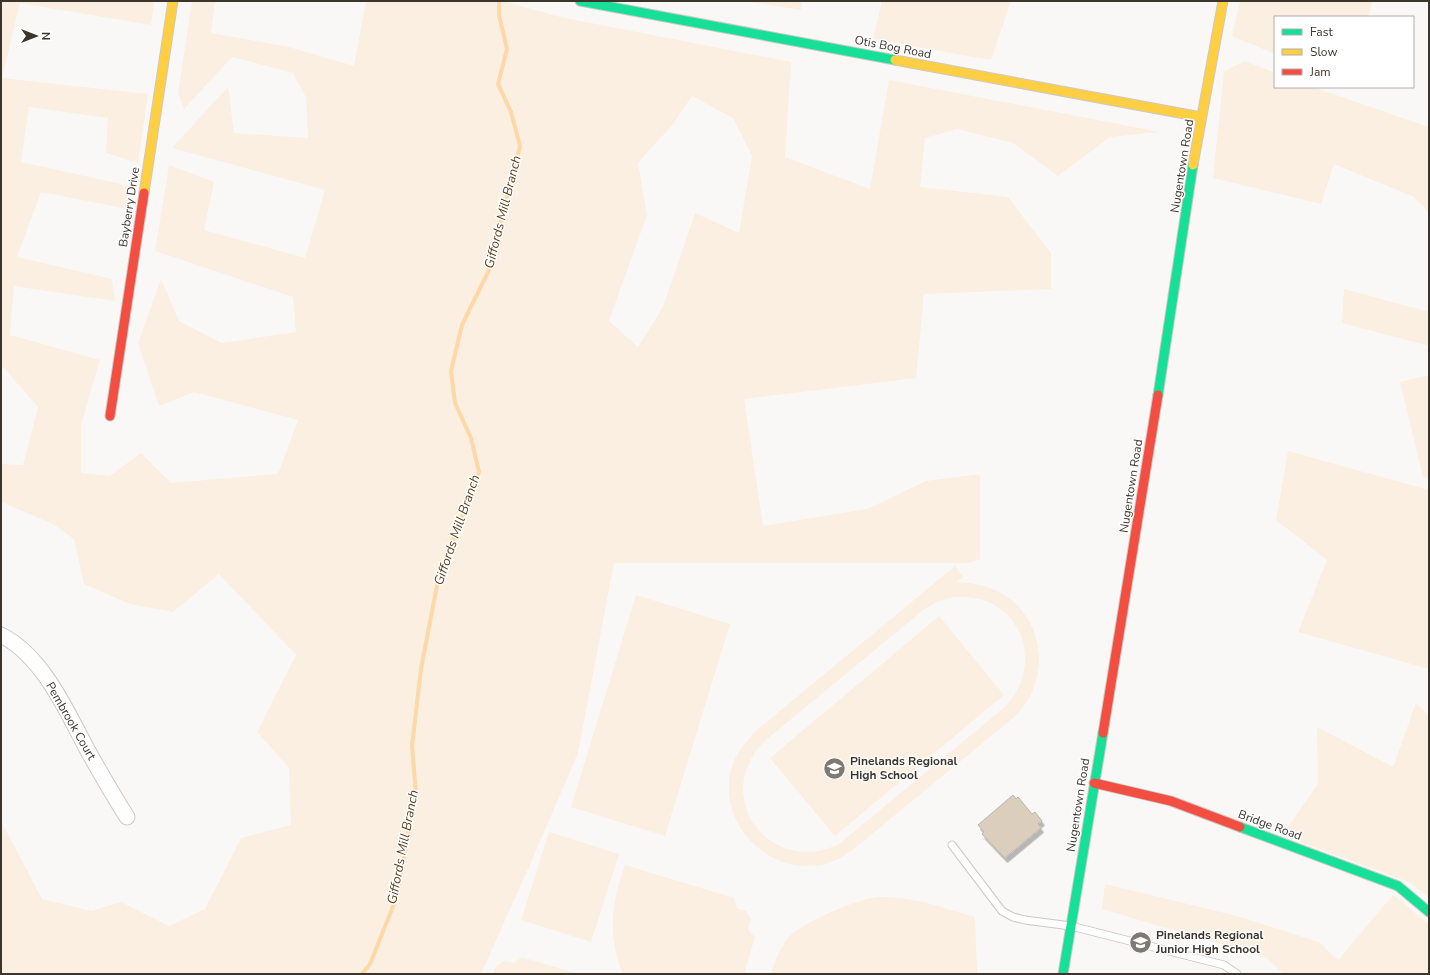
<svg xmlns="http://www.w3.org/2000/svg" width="1430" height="975" viewBox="0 0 1430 975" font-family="'Nunito Sans',sans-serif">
<defs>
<filter id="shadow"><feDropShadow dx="2.5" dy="4.5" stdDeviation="0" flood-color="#0004"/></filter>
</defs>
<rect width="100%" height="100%" fill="#faf8f6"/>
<path fill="#fbefe1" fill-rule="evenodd" d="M1 1H154L151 25 20 3 2 78 148 94 138 163 106 153 108 118 29 107 21 162 130 186 128 209 41 192 17 257 112 279 115 301 14 286 10 335 100 360 81 425V473L110 476 141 453 171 483 278 474 298 420 194 392 159 406 138 343 161 279 179 321 222 343 296 332 293 297 155 251 169 165 214 182 204 230 305 258 325 190 172 148 228 87 234 133 308 138 306 97 293 73 232 57 184 109 178 93 192 1H215L211 33 289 47 354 66 366 1H504L560 17 791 62 785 157 870 189 889 80 1160 132 1110 137 1058 176 1013 143 957 129 925 138 920 187 1008 197 1051 253V289L924 294 916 378 744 399 763 526 867 509 926 481 980 474V559L968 563H614L578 753 529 867 481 974H1V821L42 899 91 911 121 902 169 926 205 909 241 838 291 825 289 768 257 732 296 655 219 574 173 612 130 604 84 584 74 539 53 524 1 502V464L23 465 38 407 1 365ZM692 96 733 118 752 156 739 233 695 213 663 307 638 347 609 321 647 215 638 163 673 124Z
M742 1H802L801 10Z
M882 1H1011L991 60 873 39Z
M1240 1H1373L1368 17H1275V54L1232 36Z
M1245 61 1275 73V87H1313L1429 127V213L1414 197 1334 164 1321 204 1213 178 1224 71Z
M1344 289 1429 312V346L1342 323Z
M1429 375V479L1423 477 1400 382Z
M1288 451 1429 490V669L1298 632 1327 560 1276 520Z
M955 566 963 577 957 582C969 583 980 584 990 588 1045 608 1055 680 1013 718L860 844C850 852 839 860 826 864 768 878 713 821 733 763 738 750 748 740 758 729ZM954 597C1018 591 1047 661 1006 706L839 844C768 878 709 794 766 740L922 611 938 601Z
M636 595 730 624 665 836 571 807Z
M939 616 1004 695 835 836 770 758Z
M1416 703 1429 716V898L1411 883 1282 835 1318 784 1317 727 1393 767Z
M549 832 619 854 591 942 521 920Z
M625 865 734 898 737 908 746 911 751 920 748 929 755 937 744 974H623C607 934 611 905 625 865Z
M1105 884 1237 916 1319 942 1338 960 1393 895 1429 924V974H1283L1267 958 1102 909Z
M877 897C911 896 942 907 975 917L977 974H771C775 961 780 948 788 938 802 922 856 900 877 897Z
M522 957 578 974H493L496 966 504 961 514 963Z"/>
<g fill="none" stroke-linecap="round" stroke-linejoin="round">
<path stroke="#fdd8a8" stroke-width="4" d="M362 974 370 964 396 899 416 794 412 746 421 669 438 580 479 472 471 438 455 403 451 371 462 325 488 272 520 146 511 112 498 84 507 49 499 15V1"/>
</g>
<path fill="#dccebc" stroke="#b9b5b0" filter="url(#shadow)" d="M1013 795 1016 799 1018 797 1032 814 1035 812 1042 821 1038 824 1041 828 1005 858 982 834 984 832 978 825Z"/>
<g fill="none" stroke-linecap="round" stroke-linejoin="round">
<defs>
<path id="lane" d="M952 845 1002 911 1013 917 1025 920 1071 926 1224 965 1237 974"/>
<path id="street" d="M1 635C43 656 67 712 88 751 101 774 113 795 127 817"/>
<path id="fast" d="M580 1 895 60
M1158 395 1193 165
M1240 827 1398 886 1429 912
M1063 974 1103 733"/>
<path id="slow" d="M895 60 1201 117
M1193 165 1223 1
M144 193 173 1"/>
<path id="jam" d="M110 416 144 193
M1103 733 1158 395
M1094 783 1171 801 1240 827"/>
</defs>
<use href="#lane" stroke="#ccc8c3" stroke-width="9"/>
<use href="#street" stroke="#ccc8c3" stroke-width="17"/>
<use href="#fast" stroke="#ccc8c3" stroke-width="11"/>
<use href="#slow" stroke="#ccc8c3" stroke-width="11"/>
<use href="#jam" stroke="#ccc8c3" stroke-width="11"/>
<use href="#lane" stroke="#fefefe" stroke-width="7"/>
<use href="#street" stroke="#fefefe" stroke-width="15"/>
<use href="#fast" stroke="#16e098" stroke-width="9"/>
<use href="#slow" stroke="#ffcf43" stroke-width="9"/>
<use href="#jam" stroke="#f24e42" stroke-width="9"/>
</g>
<defs>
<symbol id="school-disc" viewBox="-11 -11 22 22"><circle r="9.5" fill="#7e7973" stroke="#fff"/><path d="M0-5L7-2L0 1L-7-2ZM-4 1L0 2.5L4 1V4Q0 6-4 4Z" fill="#fff"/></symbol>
</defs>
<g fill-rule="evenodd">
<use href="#school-disc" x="822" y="756" width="25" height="25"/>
<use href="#school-disc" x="1128" y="930" width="25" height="25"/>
</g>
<g text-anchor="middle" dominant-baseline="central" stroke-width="3" stroke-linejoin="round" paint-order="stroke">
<g font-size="12" fill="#3c352c" stroke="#fff">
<text transform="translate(893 47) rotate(11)">Otis Bog Road</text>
<text transform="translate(1182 166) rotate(-81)">Nugentown Road</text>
<text transform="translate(129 207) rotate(-81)">Bayberry Drive</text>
<text transform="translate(1131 486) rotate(-81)">Nugentown Road</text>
<text transform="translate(71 721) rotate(60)">Pembrook Court</text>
<text transform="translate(1078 805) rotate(-81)">Nugentown Road</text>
<text transform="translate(1270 825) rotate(20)">Bridge Road</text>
</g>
<g font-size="12" font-weight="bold" fill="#3c352c" stroke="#fff" text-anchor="start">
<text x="850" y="761">Pinelands Regional<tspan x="850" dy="14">High School</tspan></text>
<text x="1156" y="935">Pinelands Regional<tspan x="1156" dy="14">Junior High School</tspan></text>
</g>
<g font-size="13" font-style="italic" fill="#593f1a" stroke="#fff">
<text transform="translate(503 212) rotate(-76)">Giffords Mill Branch</text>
<text transform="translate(457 530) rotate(-71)">Giffords Mill Branch</text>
<text transform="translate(403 847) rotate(-79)">Giffords Mill Branch</text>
</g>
</g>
<rect width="1430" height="975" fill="none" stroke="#3c352c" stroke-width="4"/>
<rect x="1274" y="16" width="140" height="72" fill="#ffffff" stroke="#b1aeab"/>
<rect x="1282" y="29" width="20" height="6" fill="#16e098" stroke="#b1aeab"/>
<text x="1310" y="36" font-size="12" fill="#3c352c">Fast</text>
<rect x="1282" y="49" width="20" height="6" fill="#ffcf43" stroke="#b1aeab"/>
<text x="1310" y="56" font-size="12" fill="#3c352c">Slow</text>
<rect x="1282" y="69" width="20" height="6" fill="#f24e42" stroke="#b1aeab"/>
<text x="1310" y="76" font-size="12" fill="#3c352c">Jam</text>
<g transform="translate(36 36) rotate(90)" stroke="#ffffff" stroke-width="3" paint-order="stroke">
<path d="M0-3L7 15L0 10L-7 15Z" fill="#3c352c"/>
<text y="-6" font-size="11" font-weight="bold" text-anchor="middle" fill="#3c352c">N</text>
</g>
</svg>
